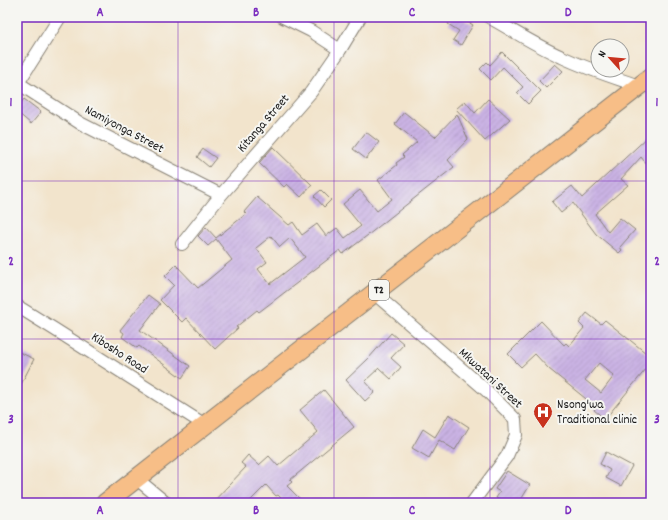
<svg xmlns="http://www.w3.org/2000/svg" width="668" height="520" viewBox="0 0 668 520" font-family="Dekko,sans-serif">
<defs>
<pattern id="building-hatch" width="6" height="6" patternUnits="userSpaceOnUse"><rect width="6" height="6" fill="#cab3e4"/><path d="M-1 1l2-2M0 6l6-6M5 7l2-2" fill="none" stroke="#ad99c3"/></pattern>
</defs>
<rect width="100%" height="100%" fill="#f6f6f2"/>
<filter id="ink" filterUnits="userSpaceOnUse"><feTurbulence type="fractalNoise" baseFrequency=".025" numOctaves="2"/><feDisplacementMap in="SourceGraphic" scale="8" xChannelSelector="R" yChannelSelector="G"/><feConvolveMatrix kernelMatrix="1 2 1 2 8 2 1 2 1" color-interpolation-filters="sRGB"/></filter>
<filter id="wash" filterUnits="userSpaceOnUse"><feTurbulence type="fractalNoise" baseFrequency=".012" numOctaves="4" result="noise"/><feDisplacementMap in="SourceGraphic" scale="16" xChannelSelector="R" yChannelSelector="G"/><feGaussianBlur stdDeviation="0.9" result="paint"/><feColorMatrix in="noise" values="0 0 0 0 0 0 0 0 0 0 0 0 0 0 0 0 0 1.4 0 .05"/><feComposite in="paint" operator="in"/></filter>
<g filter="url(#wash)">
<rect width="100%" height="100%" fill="#f2e4cc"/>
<g id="blocks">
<path fill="url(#building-hatch)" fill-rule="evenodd" d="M452 17H459L473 25 461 45 453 40 459 31 448 24Z
M502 52 541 91 528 104 517 93 523 87 503 67 491 80 480 69 487 62 490 65Z
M555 64 563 71 546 88 539 81Z
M24 99 41 112 31 124 17 112V108Z
M488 99 510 119 485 141 456 109 465 101 475 113Z
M404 112 435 137 457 114 468 139 448 160 454 167 368 235 343 254 340 250 259 312 257 310 236 327 238 328 215 349 186 318 182 322 160 300 174 285 165 276 176 265 198 288 232 260 216 239 208 246 198 236 206 227 216 238 246 214 244 212 257 197 289 225 293 222 302 235 317 224 326 236 337 228 345 238 361 226 343 204 360 190 377 211 392 199 378 180 397 165 396 163 404 157 402 155 417 142 395 124ZM271 236 280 247 290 238 305 257 270 284 258 269 267 262 256 248Z
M366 132 379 142 366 159 353 149Z
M651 134V170L641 157 621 179 628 185 595 214 608 232 620 218 635 230 620 247 622 250 619 253 596 234 573 203 561 213 552 202 572 186 582 198Z
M273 147 312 185 301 197 287 184 284 187 259 163Z
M203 149 216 158 209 167 197 157Z
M321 190 331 200 324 207 314 196Z
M148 295 160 304 140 330 190 366 182 378 139 346 137 348 122 337 124 333 120 330Z
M587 313 601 324 605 320 651 357V363L605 419 594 410 596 407 549 369 535 354 521 367 508 354 541 321 564 345 566 343 569 346 584 328 579 323ZM599 363 614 376 601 393 585 380Z
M391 333 404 344 391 358 401 367 391 379 379 368 365 381 375 392 365 401 346 380 368 359Z
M17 351 34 359 17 392Z
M324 390 354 427 290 480 292 482 287 486 304 503H286L278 495 276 496 266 485 248 503H212L246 467 241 463 248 455 259 465 269 456 278 466 318 432 300 410Z
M449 414 469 427 455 450 439 440 429 458 412 448 423 429 435 437Z
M606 452 632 466 621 486 606 478 610 470 600 464Z
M507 471 530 485 519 503H504L496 498 500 492 495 489Z"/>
</g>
</g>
<g filter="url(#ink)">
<use href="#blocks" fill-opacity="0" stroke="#878074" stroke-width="1"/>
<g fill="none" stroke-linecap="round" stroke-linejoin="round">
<defs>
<path id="minor" d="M283 17 311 31 340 50
M489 17C513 31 537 46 562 57 587 69 613 77 639 86
M17 83H18L60 17
M17 84 18 83 80 123 221 195
M182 244 221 195 311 92 340 50 360 17
M375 294 487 391 515 419 516 435 507 456 472 503
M17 306 54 329 205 425
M137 479 166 503"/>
<path id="highway" d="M105 503 651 77"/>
</defs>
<use href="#minor" stroke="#878074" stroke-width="14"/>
<use href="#highway" stroke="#878074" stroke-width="20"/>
<use href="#minor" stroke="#fff" stroke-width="12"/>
<use href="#highway" stroke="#f7be87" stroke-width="18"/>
</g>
</g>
<path fill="none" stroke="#7b2cbf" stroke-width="1" stroke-opacity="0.55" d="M178 17V503M334 17V503M490 17V503M17 181H651M17 339H651"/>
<defs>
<symbol id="hospital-pin" viewBox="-11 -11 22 30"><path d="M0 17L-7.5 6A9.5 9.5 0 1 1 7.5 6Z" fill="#c8321e" stroke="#f6f6f2"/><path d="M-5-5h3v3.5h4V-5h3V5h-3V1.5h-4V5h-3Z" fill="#fff"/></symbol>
</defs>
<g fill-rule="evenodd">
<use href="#hospital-pin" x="532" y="401" width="22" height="30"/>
</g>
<g text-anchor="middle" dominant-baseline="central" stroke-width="4" stroke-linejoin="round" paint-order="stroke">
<rect fill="#f6f6f2" stroke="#5d5d5c" stroke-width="1" x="369" y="280" width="20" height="20" rx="3"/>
<g font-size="12" font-weight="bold" fill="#1c1c1c">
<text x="379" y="290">T2</text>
</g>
<g font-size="13" fill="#1c1c1c" stroke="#f6f6f2">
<text transform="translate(264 124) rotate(-49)">Kitanga Street</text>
<text transform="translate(124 130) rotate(28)">Namiyonga Street</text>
<text transform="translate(119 354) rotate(33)">Kibosho Road</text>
<text transform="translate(490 379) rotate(43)">Mkwatani Street</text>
</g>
<g font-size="13" fill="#1c1c1c" stroke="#f6f6f2" text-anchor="start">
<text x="557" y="405">Nsong'wa<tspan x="557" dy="15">Traditional clinic</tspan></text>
</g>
</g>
<rect width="668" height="520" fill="none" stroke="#f6f6f2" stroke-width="44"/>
<g transform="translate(610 58) rotate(297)"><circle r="19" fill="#f6f6f2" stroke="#9f9f9c"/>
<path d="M0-3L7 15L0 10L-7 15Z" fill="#c8321e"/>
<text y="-6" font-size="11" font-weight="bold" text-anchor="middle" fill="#1c1c1c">N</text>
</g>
<rect x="22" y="22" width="624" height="476" fill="none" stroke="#7b2cbf" stroke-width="1.5"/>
<g font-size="13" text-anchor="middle" font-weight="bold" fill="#7b2cbf">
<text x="100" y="16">A</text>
<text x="256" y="16">B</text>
<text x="412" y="16">C</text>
<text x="568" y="16">D</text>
<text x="11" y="106">1</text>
<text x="657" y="106">1</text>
<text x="11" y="265">2</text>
<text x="657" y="265">2</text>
<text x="11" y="423">3</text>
<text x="657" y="423">3</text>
<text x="100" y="514">A</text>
<text x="256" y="514">B</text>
<text x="412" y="514">C</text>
<text x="568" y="514">D</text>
</g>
</svg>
